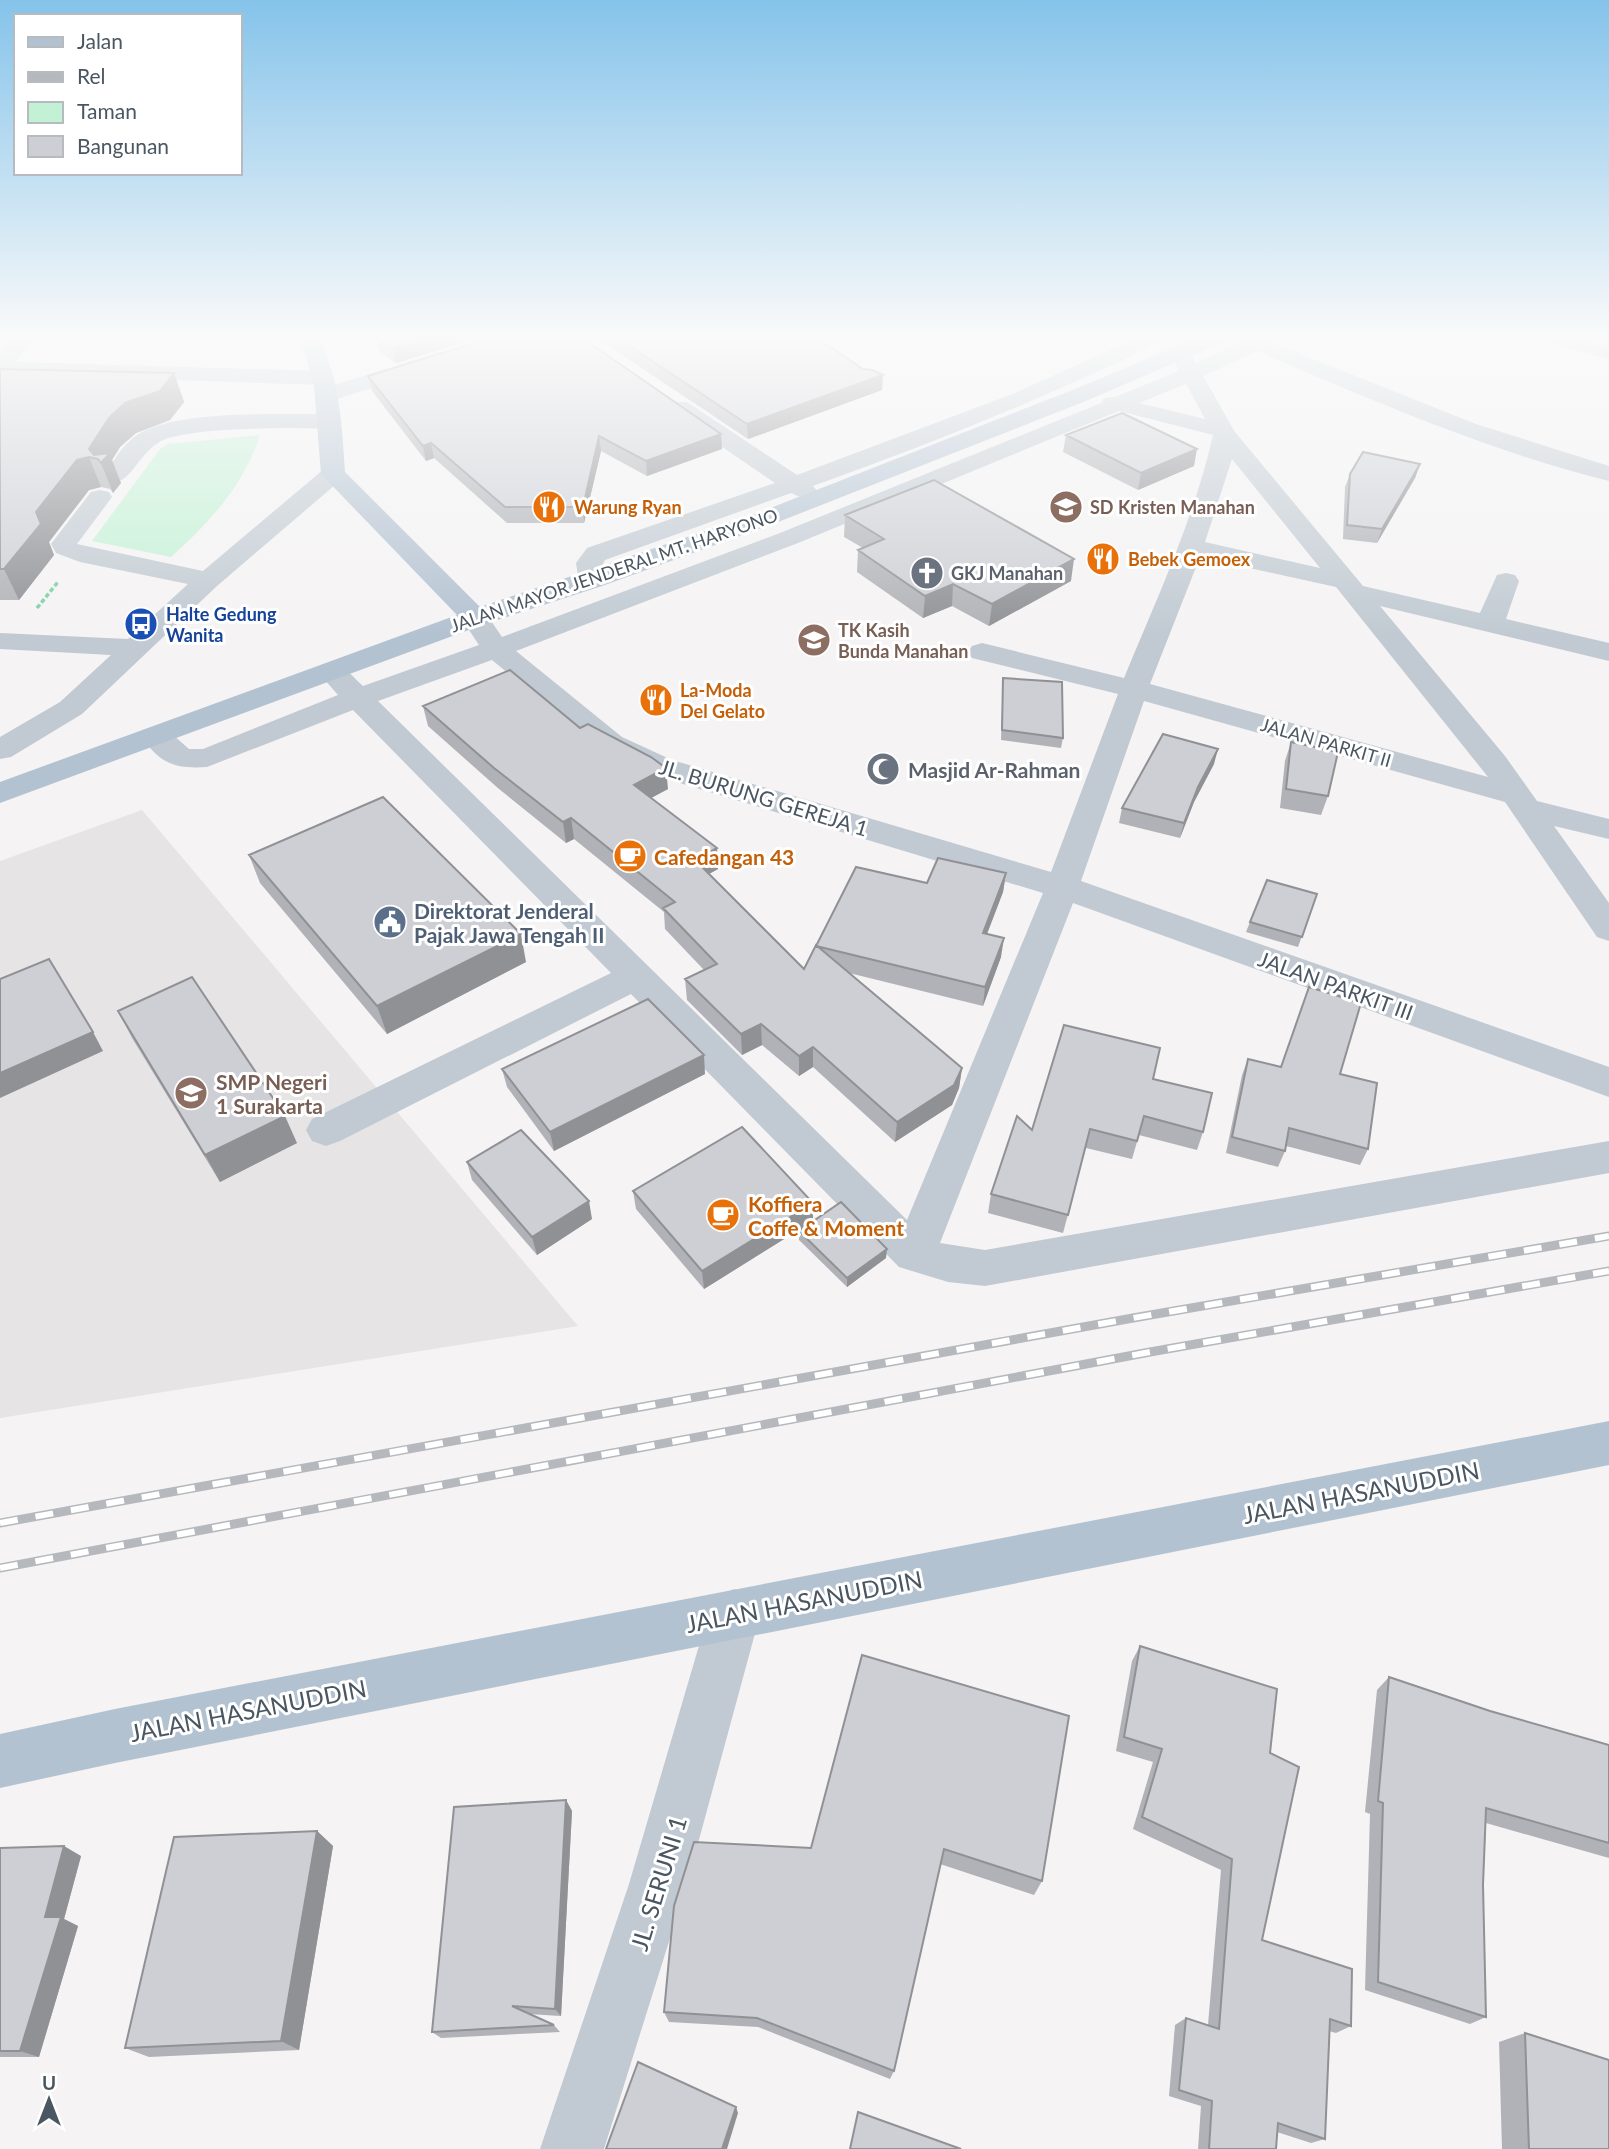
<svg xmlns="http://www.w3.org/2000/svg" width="1609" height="2149" viewBox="0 0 1609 2149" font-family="Lato,sans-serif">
<rect width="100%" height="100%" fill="#f5f3f3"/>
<path fill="#e6e4e5" d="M142 810 578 1326 0 1418V861Z"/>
<path fill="#c3f1d5" d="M260 435C244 485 210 522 171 557L92 541 160 449 168 444Z"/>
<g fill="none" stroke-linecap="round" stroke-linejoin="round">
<path stroke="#7ad0a6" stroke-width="3.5" stroke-dasharray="4.5 2.5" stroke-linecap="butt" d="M37 608 58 582"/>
<path fill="#c1cad2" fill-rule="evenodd" d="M17 335H39L15 362 323 371 331 373 334 378 331 383 323 385 0 374V353Z
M497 335H530L527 339 337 399H321L318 394 321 389Z
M1143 335H1170L1167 339C1052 395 934 443 813 486L819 493 816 498 807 500 791 493 605 560 602 566 606 580 602 586 593 588 584 586 578 576 576 563 587 548 775 483 671 412 668 407 671 402H687L797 475 1015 393Z
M1230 335H1283L1273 343 1476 424 1609 466V481C1488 451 1371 400 1257 351L1203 376 1235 432 1363 586 1480 613 1497 575 1506 573 1515 575 1519 581 1506 619 1609 643V661L1380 606 1505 756 1537 801 1609 819V839L1554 826 1609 903V941L1597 937 1505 802 1144 701 1081 881 1609 1067V1097L1073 903 940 1243 985 1250 1609 1141V1173L985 1286 948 1282 899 1267 631 994 340 1141 326 1146 312 1141 306 1130 312 1119 611 973 353 710 207 767C175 769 160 764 141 736L145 730C165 725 174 736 189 749H203L338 695 317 671 321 665C341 660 349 673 363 686L479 645 461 618 465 612 475 610 485 612 502 637 780 533 1101 403 1104 398 1115 397 1179 371 1169 354 1172 349H1188L1196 363 1239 343 1233 340ZM1186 384 1205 419 1139 403ZM1119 411 1213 435C1194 519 1157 598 1124 678L982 643 972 646 968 652 972 658 1118 694 1051 872 672 760 622 737 516 651 798 543ZM1232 459 1320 568 1205 542ZM1200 557 1336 587 1488 777 1150 684ZM492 660 600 749 650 774 1043 893 907 1220 378 701Z
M330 414 338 416 341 421 338 426C323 430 306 428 290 428 251 429 210 428 172 437 137 445 134 489 106 482L103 477C112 463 123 444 137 435 177 409 281 415 330 414Z
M333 467 342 469 345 474 342 479 217 586 82 714 11 757 0 759V737L60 702 111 655 0 649V633L128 639 188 584 80 562 56 553 51 544 91 492 100 490 109 492 112 497 77 544 203 571 324 469Z
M734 1589 752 1597 760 1615 687 1884 604 2149H540L629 1884 708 1615 716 1597Z"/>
<path fill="#b3c2d1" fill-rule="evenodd" d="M296 335H317C340 379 342 424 345 472L480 607 755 514 1070 391 1204 335H1233L1230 339 1086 401 773 524 602 586 485 624 0 803V782L457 615 321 474 314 385 304 351Z
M1530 335H1565L1609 347V359L1533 339Z
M1609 1421V1465L115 1763 0 1788V1734L115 1709Z"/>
<defs>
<path id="rail" d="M0 1523 1133 1318 1609 1236
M0 1568 1150 1352 1609 1271"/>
</defs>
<use href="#rail" stroke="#b5b8bd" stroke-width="9"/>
<use href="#rail" stroke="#fff" stroke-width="6" stroke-dasharray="18" stroke-linecap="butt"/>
</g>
<path fill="#b0b2b7" d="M375 335H487L396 363 379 351 376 337 377 336Z
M592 335H808L863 369 883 375 882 390 748 439Z
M1066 335H1089L1079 341Z
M0 369 174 373 184 402 170 420 136 433 120 447 112 460 121 483 113 493 110 489 101 487 89 490 49 542 54 555 19 600H0Z
M368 376 721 434 722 449 647 476 601 451 584 523H507L434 458 426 461 372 391Z
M1066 435 1194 466 1138 490 1063 452Z
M1420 464 1415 478 1377 543 1343 539 1345 487 1350 474Z
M845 515 1071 581 989 626 952 606 923 618 857 572 858 550 863 548 844 537Z
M1003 678 1063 738 1061 748 1001 740Z
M423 706 580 728 668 789 651 798 717 848 718 869 709 874 804 969 816 945 927 883 1006 873 1003 892 987 934 1001 957 983 1006 849 973 962 1068 959 1088 952 1105 895 1142 813 1067 799 1076 762 1045 742 1055 687 1000 685 979 704 970 665 929 664 912 574 839 566 843 499 789 428 726Z
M1291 742 1328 796 1321 815 1280 808 1285 761Z
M1214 764 1194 802 1180 838 1119 823 1122 808Z
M249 855 526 962 387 1034 260 883Z
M1317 894 1298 947 1246 932 1250 922Z
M1309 987 1368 1149 1360 1165 1286 1146 1285 1151 1278 1167 1226 1153 1242 1075 1248 1059 1281 1067Z
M118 1011 297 1143 220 1182 132 1038Z
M502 1069 705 1074 554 1151 507 1087Z
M1153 1079 1203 1132 1197 1150 1139 1135 1132 1159 1086 1148 1063 1233 988 1213 991 1194 1032 1130Z
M467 1162 592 1219 537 1255 472 1180Z
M633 1191 813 1203V1221L704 1289 636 1209Z
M799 1231 886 1258 847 1287 799 1240Z
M1140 1646 1270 1753 1262 1940 1351 2026 1336 2033 1329 2031 1325 2139 1311 2143 1277 2132 1276 2149H1198L1201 2106 1169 2096 1175 2025 1186 2018 1208 2025 1221 1870 1133 1829 1153 1762 1116 1751 1132 1661Z
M862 1655 1042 1881 1034 1895 940 1864 894 2071 890 2079 758 2027 669 2022 664 2012 811 1848Z
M1389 1677 1490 1711 1609 1745V1858L1486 1823 1483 1885 1486 2017 1470 2024 1365 1990 1370 1814 1365 1812 1377 1690Z
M566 1800 572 1811 561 2016 528 2014 554 2025 560 2032 441 2038 432 2032Z
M317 1831 333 1846 299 2050 149 2057 125 2048Z
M0 1848 81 1856 64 1919 78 1926 39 2057H0Z
M1525 2033 1609 2149H1502L1499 2042Z"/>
<path fill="#909195" d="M437 335H487L396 363 393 348Z
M1080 335H1089L1079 341Z
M174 373 184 402 170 420 136 433 120 447 112 460 121 483 113 493 101 463 89 449 109 418 125 403Z
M883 375 882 390 748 439 747 424Z
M721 434 722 449 647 476 646 461Z
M599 436 601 451 584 523 583 507Z
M431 443 434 458 426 461 423 446Z
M1197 449 1194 466 1138 490 1141 473Z
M89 457 101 487 89 490 49 542 54 555 19 600 4 569 36 512 77 460Z
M1420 464 1415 478 1377 543 1382 529Z
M1074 559 1071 581 989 626 992 604Z
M953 584 952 606 923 618 925 596Z
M1218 749 1214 764 1194 802 1180 838 1184 823 1198 787Z
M666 768 668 789 636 806 634 785Z
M571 818 574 839 566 843 563 822Z
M717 848 718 869 696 881 695 860Z
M1006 873 1003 892 980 952 983 933Z
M521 934 526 962 387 1034 377 1006Z
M1004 938 1001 957 983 1006 985 987Z
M761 1024 762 1045 742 1055 741 1034Z
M93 1032 103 1051 0 1098V1073Z
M813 1047V1067L799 1076V1056Z
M704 1055 705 1074 554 1151 550 1132Z
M962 1068 959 1088 952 1105 895 1142 897 1122Z
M285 1116 297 1143 220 1182 205 1155Z
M589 1201 592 1219 537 1255 532 1237Z
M813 1203V1221L704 1289 702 1271Z
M887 1249 886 1258 847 1287V1278Z
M566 1800 572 1811 561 2016 555 2009Z
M317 1831 333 1846 299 2050 281 2041Z
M64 1846 81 1856 64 1919 78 1926 39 2057 20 2051 45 1917Z
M736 2107 738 2113 727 2149H722Z"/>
<path fill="#cdcfd5" stroke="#909195" stroke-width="2" d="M381 335H437L393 348 376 337Z
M499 335H578L721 434 646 461 599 436 583 507H505L431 443 423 446 368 376Z
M613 335H808L832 348 863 369 872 370 883 375 747 424Z
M0 369 174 373 160 391 125 403 109 418 89 449 94 455 110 453 101 463 98 459 89 457 77 460 36 512 41 524 4 569H0Z
M1122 413 1197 449 1141 473 1066 435Z
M1363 452 1420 464 1382 529 1347 525 1350 474Z
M934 480 1074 559 992 604 953 584 925 596 858 550 884 539 845 515Z
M510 670 580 728 588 724 651 757 666 768 634 785 717 848 695 860 804 969 816 945 962 1068 954 1085 897 1122 813 1047 799 1056 761 1024 741 1034 685 979 717 964 663 908 675 902 571 818 563 822 494 768 423 706Z
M1003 678 1062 682 1063 738 1002 730Z
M1163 734 1218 749 1198 787 1184 823 1122 808Z
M1291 742 1338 752 1328 796 1286 789Z
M383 797 521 934 377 1006 249 855Z
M938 858 1006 873 983 933 1004 938 985 987 816 946 856 867 927 883Z
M1267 880 1317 894 1302 937 1250 922Z
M49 959 93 1032 0 1073V979Z
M192 977 285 1116 205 1155 118 1011Z
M1309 987 1361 1003 1340 1074 1377 1083 1368 1149 1289 1128 1285 1151 1232 1137 1248 1059 1281 1067Z
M648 999 704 1055 550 1132 502 1069Z
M1064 1025 1160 1048 1153 1079 1212 1093 1203 1132 1144 1116 1137 1141 1090 1129 1068 1215 991 1194 1017 1116 1032 1130Z
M742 1127 813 1203 702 1271 633 1191Z
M521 1130 589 1201 532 1237 467 1162Z
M841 1202 887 1249 847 1278 799 1231Z
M1140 1646 1277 1689 1270 1753 1299 1767 1262 1940 1352 1969 1351 2026 1330 2019 1325 2139 1278 2123 1276 2149H1209L1212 2101 1179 2090 1186 2018 1219 2029 1232 1859 1142 1817 1162 1749 1124 1737Z
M862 1655 1069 1716 1042 1881 944 1849 894 2071 757 2018 664 2012 674 1906 694 1842 811 1848Z
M1389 1677 1490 1711 1609 1745V1843L1486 1808 1483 1885 1486 2017 1378 1982 1383 1803 1378 1801Z
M566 1800 555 2009 512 2006 554 2025 432 2032 454 1807Z
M317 1831 281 2041 125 2048 174 1837Z
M64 1846 45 1917H61L20 2051H0V1848Z
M1525 2033 1609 2060V2149H1529Z
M638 2062 736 2107 722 2149H606Z
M858 2112 961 2149H850Z"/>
<linearGradient id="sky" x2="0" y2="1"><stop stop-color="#85c3ea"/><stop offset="0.53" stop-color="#fafafa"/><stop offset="1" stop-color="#fafafa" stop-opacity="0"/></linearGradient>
<rect width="1609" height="636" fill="url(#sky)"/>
<defs>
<symbol id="restaurant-disc" viewBox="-11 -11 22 22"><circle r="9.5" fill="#e8710a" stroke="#fff"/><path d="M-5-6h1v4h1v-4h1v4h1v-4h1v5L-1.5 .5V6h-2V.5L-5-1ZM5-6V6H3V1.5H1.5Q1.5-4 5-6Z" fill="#fff"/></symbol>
<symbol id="school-disc" viewBox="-11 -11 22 22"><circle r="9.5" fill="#8d6e63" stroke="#fff"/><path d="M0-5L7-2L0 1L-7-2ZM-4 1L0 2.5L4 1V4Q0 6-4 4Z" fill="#fff"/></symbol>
<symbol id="church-disc" viewBox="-11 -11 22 22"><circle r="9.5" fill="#6b7280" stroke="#fff"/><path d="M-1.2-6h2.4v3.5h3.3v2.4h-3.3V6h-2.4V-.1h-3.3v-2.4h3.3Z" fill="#fff"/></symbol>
<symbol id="bus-disc" viewBox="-11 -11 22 22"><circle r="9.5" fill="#1a4fb4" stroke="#fff"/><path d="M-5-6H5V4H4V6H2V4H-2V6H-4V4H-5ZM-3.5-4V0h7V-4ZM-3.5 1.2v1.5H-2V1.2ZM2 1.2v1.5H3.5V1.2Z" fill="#fff"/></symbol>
<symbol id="mosque-disc" viewBox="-11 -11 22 22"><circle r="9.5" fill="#6b7280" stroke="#fff"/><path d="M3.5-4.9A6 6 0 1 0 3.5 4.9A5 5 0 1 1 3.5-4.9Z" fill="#fff"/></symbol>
<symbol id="cafe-disc" viewBox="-11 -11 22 22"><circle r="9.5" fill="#e8710a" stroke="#fff"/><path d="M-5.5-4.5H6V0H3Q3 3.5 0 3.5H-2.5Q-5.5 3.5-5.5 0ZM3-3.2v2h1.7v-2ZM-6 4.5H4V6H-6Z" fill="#fff"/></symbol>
<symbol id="civic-disc" viewBox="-11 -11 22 22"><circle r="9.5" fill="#5c6f8a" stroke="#fff"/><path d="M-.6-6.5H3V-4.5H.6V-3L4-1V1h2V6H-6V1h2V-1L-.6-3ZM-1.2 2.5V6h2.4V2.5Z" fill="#fff"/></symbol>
</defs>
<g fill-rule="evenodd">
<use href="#restaurant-disc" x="530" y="488" width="38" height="38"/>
<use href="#school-disc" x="1047" y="488" width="38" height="38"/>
<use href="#restaurant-disc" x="1084" y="540" width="38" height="38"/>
<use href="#church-disc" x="908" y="554" width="38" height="38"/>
<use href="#bus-disc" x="122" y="605" width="38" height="38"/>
<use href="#school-disc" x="795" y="621" width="38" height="38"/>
<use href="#restaurant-disc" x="637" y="681" width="38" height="38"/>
<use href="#mosque-disc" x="864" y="750" width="38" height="38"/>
<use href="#cafe-disc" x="611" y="837" width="38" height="38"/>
<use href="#civic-disc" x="371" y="903" width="38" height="38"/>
<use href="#school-disc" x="172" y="1074" width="38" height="38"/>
<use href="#cafe-disc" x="704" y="1196" width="38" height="38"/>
</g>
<g text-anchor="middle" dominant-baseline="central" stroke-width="6" stroke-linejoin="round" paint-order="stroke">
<g font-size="18" font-weight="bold" fill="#c56008" stroke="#fff" text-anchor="start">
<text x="574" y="507">Warung Ryan</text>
<text x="1128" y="559">Bebek Gemoex</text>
<text x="680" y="690">La-Moda<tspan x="680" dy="21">Del Gelato</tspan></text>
</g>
<g font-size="18" font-weight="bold" fill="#785e54" stroke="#fff" text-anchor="start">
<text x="1090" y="507">SD Kristen Manahan</text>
<text x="838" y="630">TK Kasih<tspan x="838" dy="21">Bunda Manahan</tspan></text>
</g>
<g font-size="18" fill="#4a5661" stroke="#fff">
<text transform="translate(614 570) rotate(-19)">JALAN MAYOR JENDERAL MT. HARYONO</text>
<text transform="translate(1326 742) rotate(16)">JALAN PARKIT II</text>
</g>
<g font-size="18" font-weight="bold" fill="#5b616d" stroke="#fff" text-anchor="start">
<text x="951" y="573">GKJ Manahan</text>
</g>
<g font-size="18" font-weight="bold" fill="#164399" stroke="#fff" text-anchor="start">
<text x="166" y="614">Halte Gedung<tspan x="166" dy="21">Wanita</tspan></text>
</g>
<g font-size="21" font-weight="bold" fill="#5b616d" stroke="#fff" text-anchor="start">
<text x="908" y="769">Masjid Ar-Rahman</text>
</g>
<g font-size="21" fill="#4a5661" stroke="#fff">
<text transform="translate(764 797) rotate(17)">JL. BURUNG GEREJA 1</text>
<text transform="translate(1336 985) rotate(20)">JALAN PARKIT III</text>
</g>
<g font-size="21" font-weight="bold" fill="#c56008" stroke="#fff" text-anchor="start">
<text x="654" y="856">Cafedangan 43</text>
<text x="748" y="1203">Koffiera<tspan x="748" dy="24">Coffe &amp; Moment</tspan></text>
</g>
<g font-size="21" font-weight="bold" fill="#4e5e75" stroke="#fff" text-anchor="start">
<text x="414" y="910">Direktorat Jenderal<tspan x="414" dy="24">Pajak Jawa Tengah II</tspan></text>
</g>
<g font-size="21" font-weight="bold" fill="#785e54" stroke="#fff" text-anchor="start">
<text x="216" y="1081">SMP Negeri<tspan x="216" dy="24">1 Surakarta</tspan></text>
</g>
<g font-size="24" fill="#4a5661" stroke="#fff">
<text transform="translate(1361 1492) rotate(-11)">JALAN HASANUDDIN</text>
<text transform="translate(804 1601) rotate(-11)">JALAN HASANUDDIN</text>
<text transform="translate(248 1710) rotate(-11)">JALAN HASANUDDIN</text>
<text transform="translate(658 1883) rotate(-73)">JL. SERUNI 1</text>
</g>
</g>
<rect x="14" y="14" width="228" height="161" fill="#ffffff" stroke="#b7bbc0" stroke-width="2"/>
<rect x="28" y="37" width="35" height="10" fill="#b3c2d1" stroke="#b7bbc0" stroke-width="2"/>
<text x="77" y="49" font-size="21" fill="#4a5661">Jalan</text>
<rect x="28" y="72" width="35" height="10" fill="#b5b8bd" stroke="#b7bbc0" stroke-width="2"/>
<text x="77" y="84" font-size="21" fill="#4a5661">Rel</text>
<rect x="28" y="102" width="35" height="21" fill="#c3f1d5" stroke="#b7bbc0" stroke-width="2"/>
<text x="77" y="119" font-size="21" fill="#4a5661">Taman</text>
<rect x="28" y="136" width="35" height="21" fill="#cdcfd5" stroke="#b7bbc0" stroke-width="2"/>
<text x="77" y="154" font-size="21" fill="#4a5661">Bangunan</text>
<g transform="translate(49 2100)" stroke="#ffffff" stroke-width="5" paint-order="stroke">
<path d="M0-5L12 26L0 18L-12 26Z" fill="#4a5661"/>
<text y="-10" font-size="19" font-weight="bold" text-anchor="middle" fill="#4a5661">U</text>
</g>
</svg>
